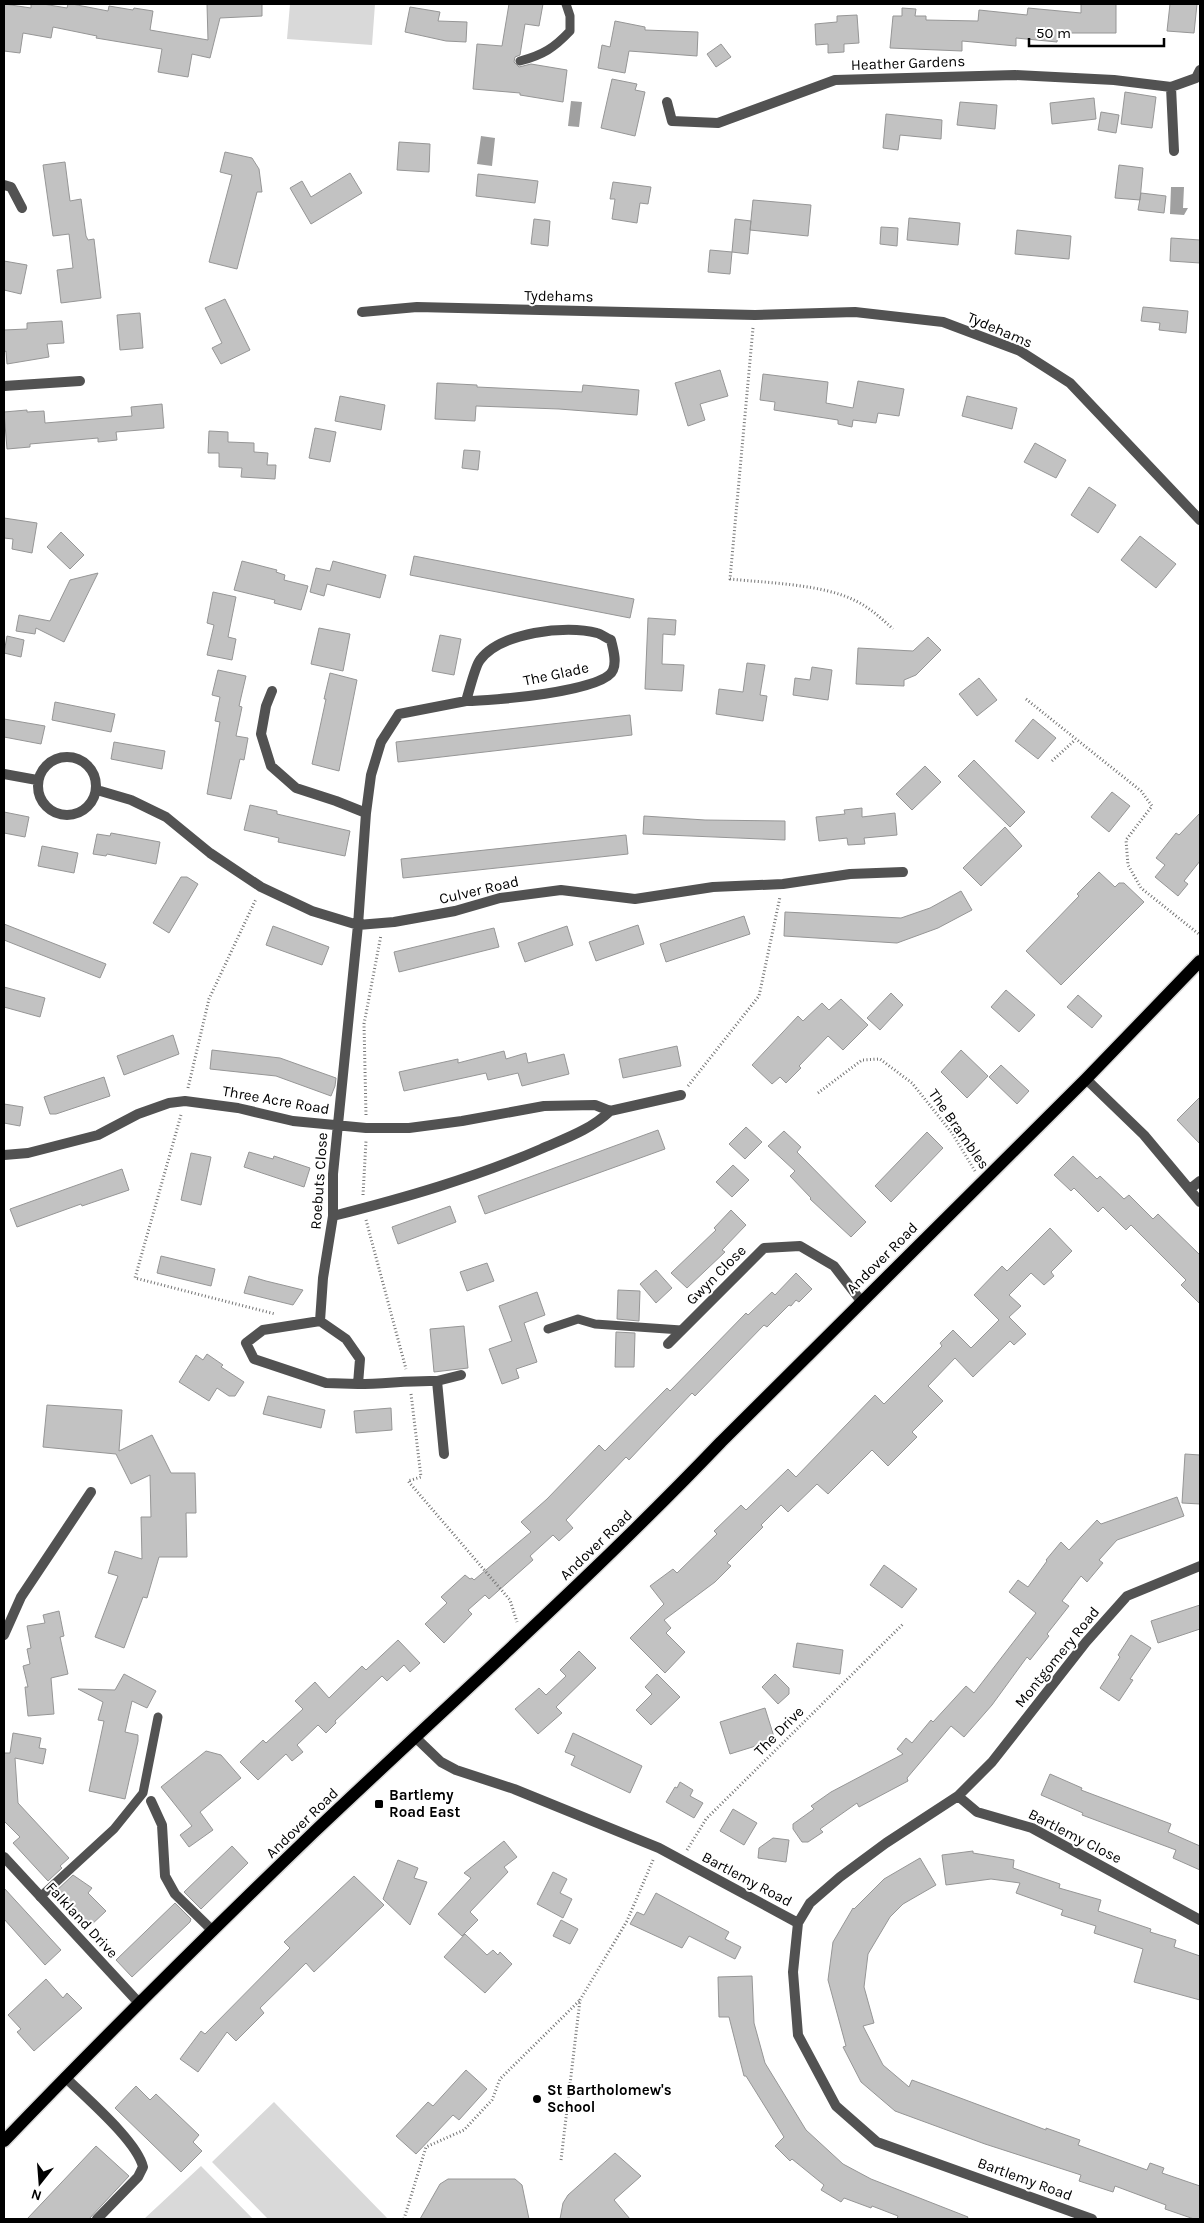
<svg xmlns="http://www.w3.org/2000/svg" width="1204" height="2223" viewBox="0 0 1204 2223" font-family="Karla,sans-serif">
<rect width="100%" height="100%" fill="#fff"/>
<path fill="#d9d9d9" d="M290 4H375L372 45 287 39Z
M274 2102 388 2219H268L212 2162Z
M201 2166 253 2219H144Z"/>
<path fill="#a0a0a0" d="M571 101 582 102 579 127 568 126Z
M481 136 495 138 492 166 477 164Z
M1171 187H1184L1183 208H1188L1184 215 1170 214Z"/>
<path fill="#c2c2c2" stroke="#969696" d="M4 4 31 8V4H43L67 8 68 4H72L108 11 109 6 133 10 134 8 153 11 150 30 208 40 207 4H262V16L220 18 210 58 192 54 188 77 158 72 162 49 96 38 97 36 53 27 51 38 23 33 20 53 4 51Z
M509 4H543L539 26 525 24 520 55 515 57 514 62 519 67 531 64 567 70 563 102 520 95V93L473 89 477 44 502 46Z
M1081 4H1116V33H1058L1057 42 1016 38V46L962 41V51L890 48 893 16H902V8L916 9 915 16H926V20L978 21 979 10 1027 15 1028 8 1081 13Z
M1170 4H1197L1194 33 1167 31Z
M410 7 440 12 438 21 467 22 466 42 446 41 405 32Z
M857 15 859 43 844 44V52L828 53V44L816 45 815 24 837 22V16Z
M615 21 645 27V30L698 32 697 56 629 51 625 73 598 68 602 45 610 47Z
M721 44 731 57 716 67 707 54Z
M612 79 637 84 635 90 645 92 635 136 601 128Z
M1125 92 1156 97 1152 128 1121 124Z
M1094 98 1096 119 1052 124 1050 103Z
M960 102 997 105 995 129 957 125Z
M1101 112 1119 115 1116 133 1098 130Z
M886 114 942 120 941 139 900 135 898 150 883 148Z
M399 142 430 144 429 172 397 170Z
M225 152 252 158 259 169 262 192H257L237 269 209 262 232 175 220 172Z
M65 162 70 201 81 199 86 236 88 240 94 239 101 298 61 303 57 270 73 268 69 234 53 236 43 165Z
M1119 165 1143 168 1140 200 1115 198Z
M350 173 362 193 311 224 290 188 302 181 311 197Z
M478 174 538 181 535 203 476 196Z
M613 182 651 187 648 204 640 203 637 223 612 219 615 199H610Z
M1141 193 1166 196 1164 213 1138 210Z
M753 200 811 205 808 236 750 230Z
M909 218 960 223 958 245 907 240Z
M534 219 550 221 548 246 531 244Z
M735 219 751 221 748 254 732 252Z
M881 227 898 228 897 246 880 244Z
M1017 230 1071 236 1069 259 1015 254Z
M1171 238 1200 240V263L1170 261Z
M710 250 732 252 730 274 708 272Z
M4 261 27 265 21 294 4 290Z
M225 299 250 350 221 364 212 348 222 343 205 308Z
M1143 307 1188 311 1186 333 1159 330 1160 323 1141 321Z
M140 313 143 348 120 350 117 315Z
M62 321 64 343 47 344 49 357 7 364 6 351 4 352V330L27 329V323Z
M720 370 728 396 700 404 705 420 688 426 675 383Z
M763 374 828 382 826 403 853 408 858 381 904 389 899 416 878 413 876 423 853 420 852 427 838 424V420L774 410 775 402 760 400Z
M437 383 477 385V387L582 392 583 385 639 390 637 415 559 409 476 406 475 421 435 419Z
M340 396 385 405 381 430 335 421Z
M967 396 1017 408 1012 429 962 416Z
M162 404 164 428 116 432 117 440 98 442V438L30 444V447L7 449 4 412 27 410V412L44 411 45 423 132 416 131 407Z
M315 428 336 432 330 462 309 458Z
M209 431 228 432V442L254 443V452L268 453 267 465H276L275 479 241 477 242 468 219 467V453H208Z
M1035 443 1066 460 1056 478 1024 462Z
M464 450 480 451 478 470 462 468Z
M1089 487 1116 505 1098 533 1071 515Z
M4 518 37 523 32 553 12 549 13 539 4 538Z
M61 532 84 555 70 569 47 547Z
M1140 536 1176 564 1156 588 1121 560Z
M414 556 634 599 630 618 410 575Z
M242 561 277 570 276 572 285 575 284 580 308 586 301 610 274 603 275 600 234 590Z
M333 561 386 575 380 598 327 584 324 596 310 592 316 568 330 571Z
M98 573 64 642 36 628 35 634 16 631 19 615 50 621 70 580Z
M213 592 236 597 228 637 236 639 232 660 207 655 214 625 207 623Z
M648 618 676 620 675 635 663 634 662 664 684 665 682 691 645 689Z
M319 628 350 634 343 671 311 664Z
M440 635 461 639 454 675 432 671Z
M7 636 24 640 21 657 4 653Z
M928 637 941 650 916 675 904 680V686L856 684 858 648 913 651Z
M747 663 765 665 760 695 767 696 763 721 716 714 719 689 743 692Z
M812 667 832 670 828 700 793 695 795 678 810 680Z
M218 670 246 676 239 706 242 707 236 736 248 738 244 760 240 759 231 799 207 794 220 722 215 721 220 697 212 695Z
M330 673 357 680 339 771 312 764 326 699H324Z
M979 678 997 700 977 716 959 694Z
M55 702 115 714 111 732 52 720Z
M630 715 632 735 398 762 396 742Z
M4 719 45 726 41 744 4 737Z
M1033 719 1056 738 1038 759 1015 741Z
M114 742 165 751 162 769 111 759Z
M974 760 1025 812 1010 827 958 776Z
M925 766 941 782 912 810 896 794Z
M1112 792 1130 806 1109 832 1091 817Z
M250 805 277 811V814L350 831 345 856 278 842 279 838 244 830Z
M862 808V817L895 813 897 835 864 838 865 844 848 845 847 838 819 841 816 817 845 814 844 810Z
M4 812 29 817 25 837 4 833Z
M1200 813V861L1184 881 1188 884 1178 896 1155 877 1165 865 1156 858 1176 833 1179 835Z
M644 816 705 820 785 821V840L643 834Z
M1005 827 1022 846 981 886 963 868Z
M111 833 160 842 156 864 107 854 106 856 93 854 97 834 110 836Z
M626 835 628 854 403 878 401 859Z
M42 846 78 853 74 873 38 866Z
M1099 872 1115 887 1119 883H1124L1144 902 1061 985 1026 951 1079 896 1077 894Z
M181 877H187L198 884 169 933 153 923Z
M961 891 972 910 938 928 897 943 784 936 785 912 901 918 930 908Z
M744 916 750 934 666 962 660 944Z
M4 924 106 964 100 978 4 940Z
M638 925 644 944 596 961 589 942Z
M273 926 329 947 322 965 266 945Z
M567 926 573 945 525 962 518 943Z
M494 928 499 947 399 972 394 952Z
M4 987 45 998 40 1017 4 1007Z
M1006 990 1035 1015 1019 1032 991 1007Z
M891 993 903 1005 880 1030 867 1018Z
M1078 995 1102 1016 1092 1028 1067 1007Z
M841 999 868 1025 843 1050 828 1036 799 1066 801 1068 786 1083 780 1077 772 1084 752 1065 798 1016 803 1021 822 1003 829 1010Z
M173 1035 179 1054 124 1075 117 1056Z
M677 1046 681 1066 623 1078 619 1059Z
M212 1050 280 1058 336 1078 335 1086 331 1096 276 1076 210 1069Z
M961 1050 988 1076 967 1098 941 1072Z
M504 1051 506 1059 526 1053 528 1063 564 1054 569 1074 522 1086 518 1073 488 1080 486 1073 404 1091 399 1072 458 1059V1063Z
M1001 1065 1029 1091 1017 1104 989 1077Z
M104 1077 110 1096 56 1114H50L44 1097Z
M1200 1097V1144L1177 1120Z
M4 1104 23 1107 20 1126 4 1123Z
M746 1127 762 1142 745 1159 729 1144Z
M658 1130 665 1149 485 1214 478 1196Z
M784 1131 801 1147 797 1152 866 1222 851 1237 810 1199 811 1198 790 1176 795 1171 768 1146Z
M927 1132 943 1148 891 1202 875 1186Z
M249 1152 273 1159 274 1156 310 1168 304 1187 244 1167Z
M191 1153 211 1157 201 1205 181 1200Z
M1073 1156 1097 1179 1100 1176 1124 1199 1129 1195 1153 1219 1158 1214 1200 1255V1304L1181 1285 1186 1280 1131 1225 1126 1230 1103 1207 1098 1212 1074 1188 1071 1191 1054 1175Z
M733 1165 749 1180 732 1197 716 1182Z
M122 1169 129 1190 82 1206 81 1204 17 1227 10 1209Z
M450 1206 456 1222 398 1244 392 1227Z
M731 1210 746 1225 722 1250 725 1252 687 1288 671 1273 716 1230 714 1228Z
M1050 1228 1072 1251 1051 1272 1054 1276 1044 1285 1031 1273 1009 1295 1021 1306 1009 1317 1026 1334 1014 1345 1010 1341 973 1377 955 1358 928 1386 943 1401 912 1432 917 1437 888 1466 872 1450 828 1494 817 1484 788 1512 781 1505 761 1525 763 1527 727 1563 731 1566 715 1582 664 1620 671 1628 666 1633 685 1652 665 1673 630 1638 664 1604 650 1586 673 1569 677 1573 717 1534 714 1531 741 1505 746 1510 788 1469 796 1477 875 1395 884 1404 942 1346 940 1343 953 1330 971 1348 999 1320 974 1295 1002 1266 1007 1271Z
M161 1256 215 1269 211 1286 157 1273Z
M487 1263 494 1281 467 1291 460 1272Z
M656 1270 672 1288 656 1303 640 1284Z
M796 1273 812 1289 799 1302 796 1300 791 1306 789 1305 767 1327 764 1325 695 1396 692 1393 629 1460 626 1457 566 1520 573 1528 559 1541 553 1535 530 1556 533 1560 489 1599 485 1595 468 1610 472 1614 444 1643 425 1624 447 1603 441 1597 465 1575 470 1579 472 1578 474 1580 531 1532 521 1522 547 1499 599 1445 605 1451 667 1388 670 1391 746 1313 748 1315 772 1292 775 1295Z
M249 1276 266 1281 303 1290 293 1305 244 1293Z
M618 1290 640 1291 639 1321 617 1319Z
M537 1292 545 1315 524 1323 537 1362 516 1369 519 1378 502 1384 489 1349 512 1341 499 1306Z
M464 1326 468 1368 434 1372 430 1329Z
M616 1332 635 1333 634 1367H615Z
M207 1354 223 1365 221 1367 244 1382 235 1396H229L217 1388 209 1401 179 1382 196 1355 203 1360Z
M268 1396 325 1410 321 1428 263 1414Z
M47 1405 122 1410 119 1451 152 1435 171 1473H195L196 1513H186L187 1557H159L147 1598 143 1597 124 1648 95 1637 118 1576 108 1573 115 1551 142 1559 141 1517H151L150 1475 131 1484 116 1454 43 1447Z
M391 1408 392 1430 356 1433 354 1411Z
M1185 1454 1200 1455V1504L1182 1503Z
M1177 1497 1184 1516 1117 1540 1099 1560 1103 1563 1087 1582 1081 1576 1062 1601 1069 1606 1047 1634 1049 1636 1030 1660 1027 1657 992 1705 964 1737 951 1726 907 1778 908 1781 859 1807 857 1803 820 1829 823 1832 808 1842H802L793 1829V1824L814 1809 811 1806 831 1792 903 1754 897 1749 906 1738 912 1743 931 1720 933 1722 966 1686 974 1693 1036 1613 1009 1592 1018 1580 1028 1587 1047 1561 1046 1560 1061 1542 1069 1550 1097 1520 1101 1524Z
M884 1565 917 1589 902 1608 870 1585Z
M1200 1605V1629L1158 1643 1151 1621Z
M59 1611 64 1636 60 1637 68 1674 51 1678 54 1714 28 1716 25 1687H28L23 1666 30 1664 27 1649 31 1648 27 1626 45 1623 43 1615Z
M1131 1635 1151 1648 1130 1679 1133 1680 1119 1701 1100 1688 1120 1657 1118 1655Z
M398 1640 420 1663 410 1672 404 1665 387 1681 382 1676 335 1721 336 1723 326 1733 318 1725 297 1745 303 1752 292 1761 286 1754 258 1780 240 1762 263 1740 266 1743 303 1709 295 1701 315 1682 329 1698 362 1666 366 1670Z
M797 1643 843 1650 840 1674 793 1667Z
M579 1651 596 1668 556 1707 562 1713 538 1734 515 1709 539 1688 546 1695 566 1676 560 1670Z
M124 1674 156 1691 147 1708 132 1701 125 1732 138 1735V1741L125 1799 89 1791 104 1721 98 1720 103 1702 78 1689 115 1690Z
M657 1674 680 1697 651 1725 636 1710 652 1694 645 1687Z
M775 1674 789 1688V1694L778 1704 762 1687Z
M765 1708 775 1740 730 1754 720 1722Z
M13 1733 41 1738 39 1748 46 1749 43 1764 15 1758 18 1803 69 1858 60 1866 62 1868 48 1881 13 1843 20 1837 4 1821V1753H10Z
M573 1733 642 1766 630 1793 571 1765 575 1756 565 1752Z
M206 1751 221 1755 241 1778 200 1812 213 1830 189 1847 180 1835 192 1826 161 1787Z
M1050 1774 1082 1788 1081 1790 1171 1824 1168 1832 1200 1846V1870L1173 1858 1176 1850 1082 1815 1083 1813 1041 1795Z
M680 1782 693 1790 690 1796 703 1803 694 1818 666 1802 675 1787 677 1788Z
M733 1809 757 1823 744 1845 720 1831Z
M773 1838 789 1840 786 1862 758 1858 759 1848Z
M504 1841 517 1857 504 1867 508 1872 470 1912 478 1920 462 1936 438 1914 471 1878 464 1873Z
M232 1846 248 1863 201 1909 184 1892Z
M973 1851V1853L1014 1860 1013 1868 1060 1884 1059 1888 1101 1900 1098 1911 1151 1929 1150 1932 1176 1940 1174 1947 1200 1956V2000L1134 1982 1143 1949 1094 1933 1096 1926 1061 1915 1063 1910 1016 1893 1020 1883 991 1879 946 1885 942 1855Z
M920 1858 936 1885 903 1904 890 1917 868 1954 864 1987 874 2023 863 2026 883 2065 909 2087 912 2080 1046 2130V2128L1080 2140 1078 2145 1147 2170 1150 2163 1164 2168 1162 2173 1200 2186V2219H1194L1165 2209 1166 2205 1115 2186 1113 2192 1079 2181 1081 2175 985 2144 895 2111 861 2082 843 2047 846 2046 828 1980 833 1942 853 1908 854 1909 884 1879Z
M398 1860 418 1868 414 1878 427 1882 410 1925 383 1899Z
M553 1872 567 1879 560 1893 572 1899 563 1918 537 1904Z
M73 1875 92 1888 88 1893 106 1911 89 1927 55 1892Z
M354 1876 384 1905 314 1972 306 1963 260 2008 264 2013 236 2041 227 2032 198 2072 180 2059 201 2031 205 2034 290 1948 284 1942Z
M4 1888 61 1950 45 1965 4 1919Z
M656 1893 729 1932 725 1939 741 1947 735 1959 689 1936 682 1948 630 1924 637 1912 644 1915Z
M175 1903 191 1919 190 1922 132 1977 116 1960Z
M561 1920 578 1929 570 1944 553 1936Z
M465 1934 487 1955 493 1950 498 1955 500 1952 512 1964 485 1993 444 1957Z
M752 1976 754 2023 765 2063 806 2130 843 2164 871 2179 968 2217 967 2219H897L898 2216 872 2206 871 2208 844 2198 841 2202 821 2190 824 2185 792 2159 790 2161 775 2146 784 2137 746 2076H744L729 2017H719L718 1977Z
M46 1979 63 1998 67 1993 82 2008 34 2051 17 2032 21 2029 8 2015Z
M466 2070 487 2089 459 2120 453 2115 416 2154 396 2136 428 2102 433 2106Z
M136 2086 150 2100 156 2094 199 2135 193 2142 202 2151 181 2172 115 2108Z
M96 2146 129 2176 89 2219H27Z
M615 2153 641 2176 614 2200 630 2219H560L563 2203 568 2195Z
M448 2179H515L522 2185 529 2219H420L440 2184Z"/>
<g fill="none" stroke-linecap="round" stroke-linejoin="round">
<defs>
<path id="primary" d="M4 2141C105 2036 209 1933 314 1832 450 1703 591 1578 721 1442L1086 1079 1200 961"/>
</defs>
<use href="#primary" stroke="#dbdbdb" stroke-width="15"/>
<path stroke="#747474" stroke-width="3" stroke-dasharray="1 2.5" stroke-linecap="butt" d="M753 328 730 579C768 583 823 584 856 601 870 608 881 618 893 629
M1026 699 1141 791 1152 806 1126 840 1128 865 1141 888 1200 935
M1052 761 1075 740
M688 1086 759 996 780 897
M188 1088 209 999 256 899
M818 1093 862 1060 880 1059 912 1083 952 1133 975 1171
M181 1115 135 1278 275 1314
M366 1115 364 1024 381 935
M363 1195 366 1141
M366 1220 406 1369
M411 1394 421 1477 408 1481 510 1600 517 1622
M687 1850 706 1819 903 1624
M561 2160 580 2000 627 1921 653 1860
M404 2219 426 2147 464 2130 492 2100 500 2079 580 2000"/>
<path stroke="#525252" stroke-width="9" d="M520 61C543 55 554 48 570 31V16L566 4
M548 1329 578 1319 595 1324 681 1330
M40 1897 114 1829 143 1793 158 1717"/>
<path stroke="#525252" stroke-width="10" d="M1171 87 1174 151
M667 102 672 121 718 123 835 80 1015 75 1114 80 1171 87 1196 78 1200 70
M4 185 11 187 22 208
M362 312 417 307 755 315 855 312 943 322 1020 351 1070 383 1200 520
M4 386 80 381
M272 691 266 706 261 734 271 766 296 788 336 801 366 813
M38 786a29 29 0 1 1 58 0a29 29 0 1 1-58 0Z
M4 774 37 780
M97 790 131 800 166 817 210 853 261 887 312 911 358 925 394 922 455 911 500 898 561 890 635 899 713 887 783 884 850 874 903 872
M1086 1079 1144 1135 1200 1202
M4 1155 28 1153 98 1135 138 1114 169 1103 185 1101 238 1108 293 1121 366 1128H409L462 1121 544 1106 595 1105 610 1111 681 1095
M1190 1189 1200 1181
M333 1216C404 1198 474 1178 541 1149 566 1138 590 1130 610 1111
M320 1321 263 1330 246 1343 254 1359 326 1383 358 1384 360 1359 346 1339 320 1321 323 1278 333 1216V1174L358 925 366 813 371 775 381 742 399 714 466 701C469 692 475 666 480 660 500 633 566 624 597 633 601 634 606 638 611 640 613 649 617 661 613 670 605 692 489 701 466 701
M668 1344 764 1248 800 1246 834 1266 861 1301
M358 1384C385 1384 410 1380 437 1381
M444 1454 437 1381 461 1375
M4 1635 21 1597 91 1492
M416 1738 441 1762 456 1770 514 1789 659 1848 798 1923 793 1972 798 2035 836 2106 877 2142 1092 2219
M958 1796 992 1762 1086 1642 1127 1596 1200 1566
M151 1801 162 1825 165 1876 175 1894 213 1931
M4 1857 139 2003
M798 1923 810 1903 840 1877 886 1843 958 1796 977 1812 1032 1828 1200 1920
M65 2077C86 2098 137 2141 143 2167L138 2177 97 2219"/>
<use href="#primary" stroke="#000" stroke-width="12"/>
</g>
<g fill="#000" stroke="#fff" stroke-width="2">
<rect x="374" y="1799" width="10" height="10" rx="2.5"/>
<circle cx="537" cy="2099" r="5"/>
</g>
<g text-anchor="middle" dominant-baseline="central" stroke-width="4" stroke-linejoin="round" paint-order="stroke">
<g font-size="15" fill="#000" stroke="#fff">
<text transform="translate(908 63) rotate(-2)">Heather Gardens</text>
<text transform="translate(559 296) rotate(1)">Tydehams</text>
<text transform="translate(1000 330) rotate(23)">Tydehams</text>
<text transform="translate(556 674) rotate(-12)">The Glade</text>
<text transform="translate(479 890) rotate(-13)">Culver Road</text>
<text transform="translate(276 1100) rotate(10)">Three Acre Road</text>
<text transform="translate(959 1129) rotate(55)">The Brambles</text>
<text transform="translate(319 1181) rotate(-86)">Roebuts Close</text>
<text transform="translate(882 1258) rotate(-45)">Andover Road</text>
<text transform="translate(716 1275) rotate(-45)">Gwyn Close</text>
<text transform="translate(596 1545) rotate(-44)">Andover Road</text>
<text transform="translate(1057 1657) rotate(-51)">Montgomery Road</text>
<text transform="translate(779 1731) rotate(-45)">The Drive</text>
<text transform="translate(302 1823) rotate(-44)">Andover Road</text>
<text transform="translate(1075 1836) rotate(27)">Bartlemy Close</text>
<text transform="translate(747 1879) rotate(28)">Bartlemy Road</text>
<text transform="translate(82 1920) rotate(47)">Falkland Drive</text>
<text transform="translate(1025 2179) rotate(20)">Bartlemy Road</text>
</g>
<g font-size="15" font-weight="bold" fill="#000" stroke="#fff" text-anchor="start">
<text x="389" y="1795">Bartlemy<tspan x="389" dy="17">Road East</tspan></text>
<text x="547" y="2090">St Bartholomew's<tspan x="547" dy="17">School</tspan></text>
</g>
</g>
<rect width="1204" height="2223" fill="none" stroke="#000000" stroke-width="10"/>
<g transform="translate(40 2183) rotate(197)" stroke="#ffffff" stroke-width="4" paint-order="stroke">
<path d="M0-4L9 19L0 12L-9 19Z" fill="#000000"/>
<text y="-8" font-size="14" font-weight="bold" text-anchor="middle" fill="#000000">N</text>
</g>
<path d="M1029 38v8h135v-8" fill="none" stroke="#000000" stroke-width="2.5"/>
<text x="1036" y="38" font-size="15" fill="#000000" stroke="#ffffff" stroke-width="4" paint-order="stroke">50 m</text>
</svg>
